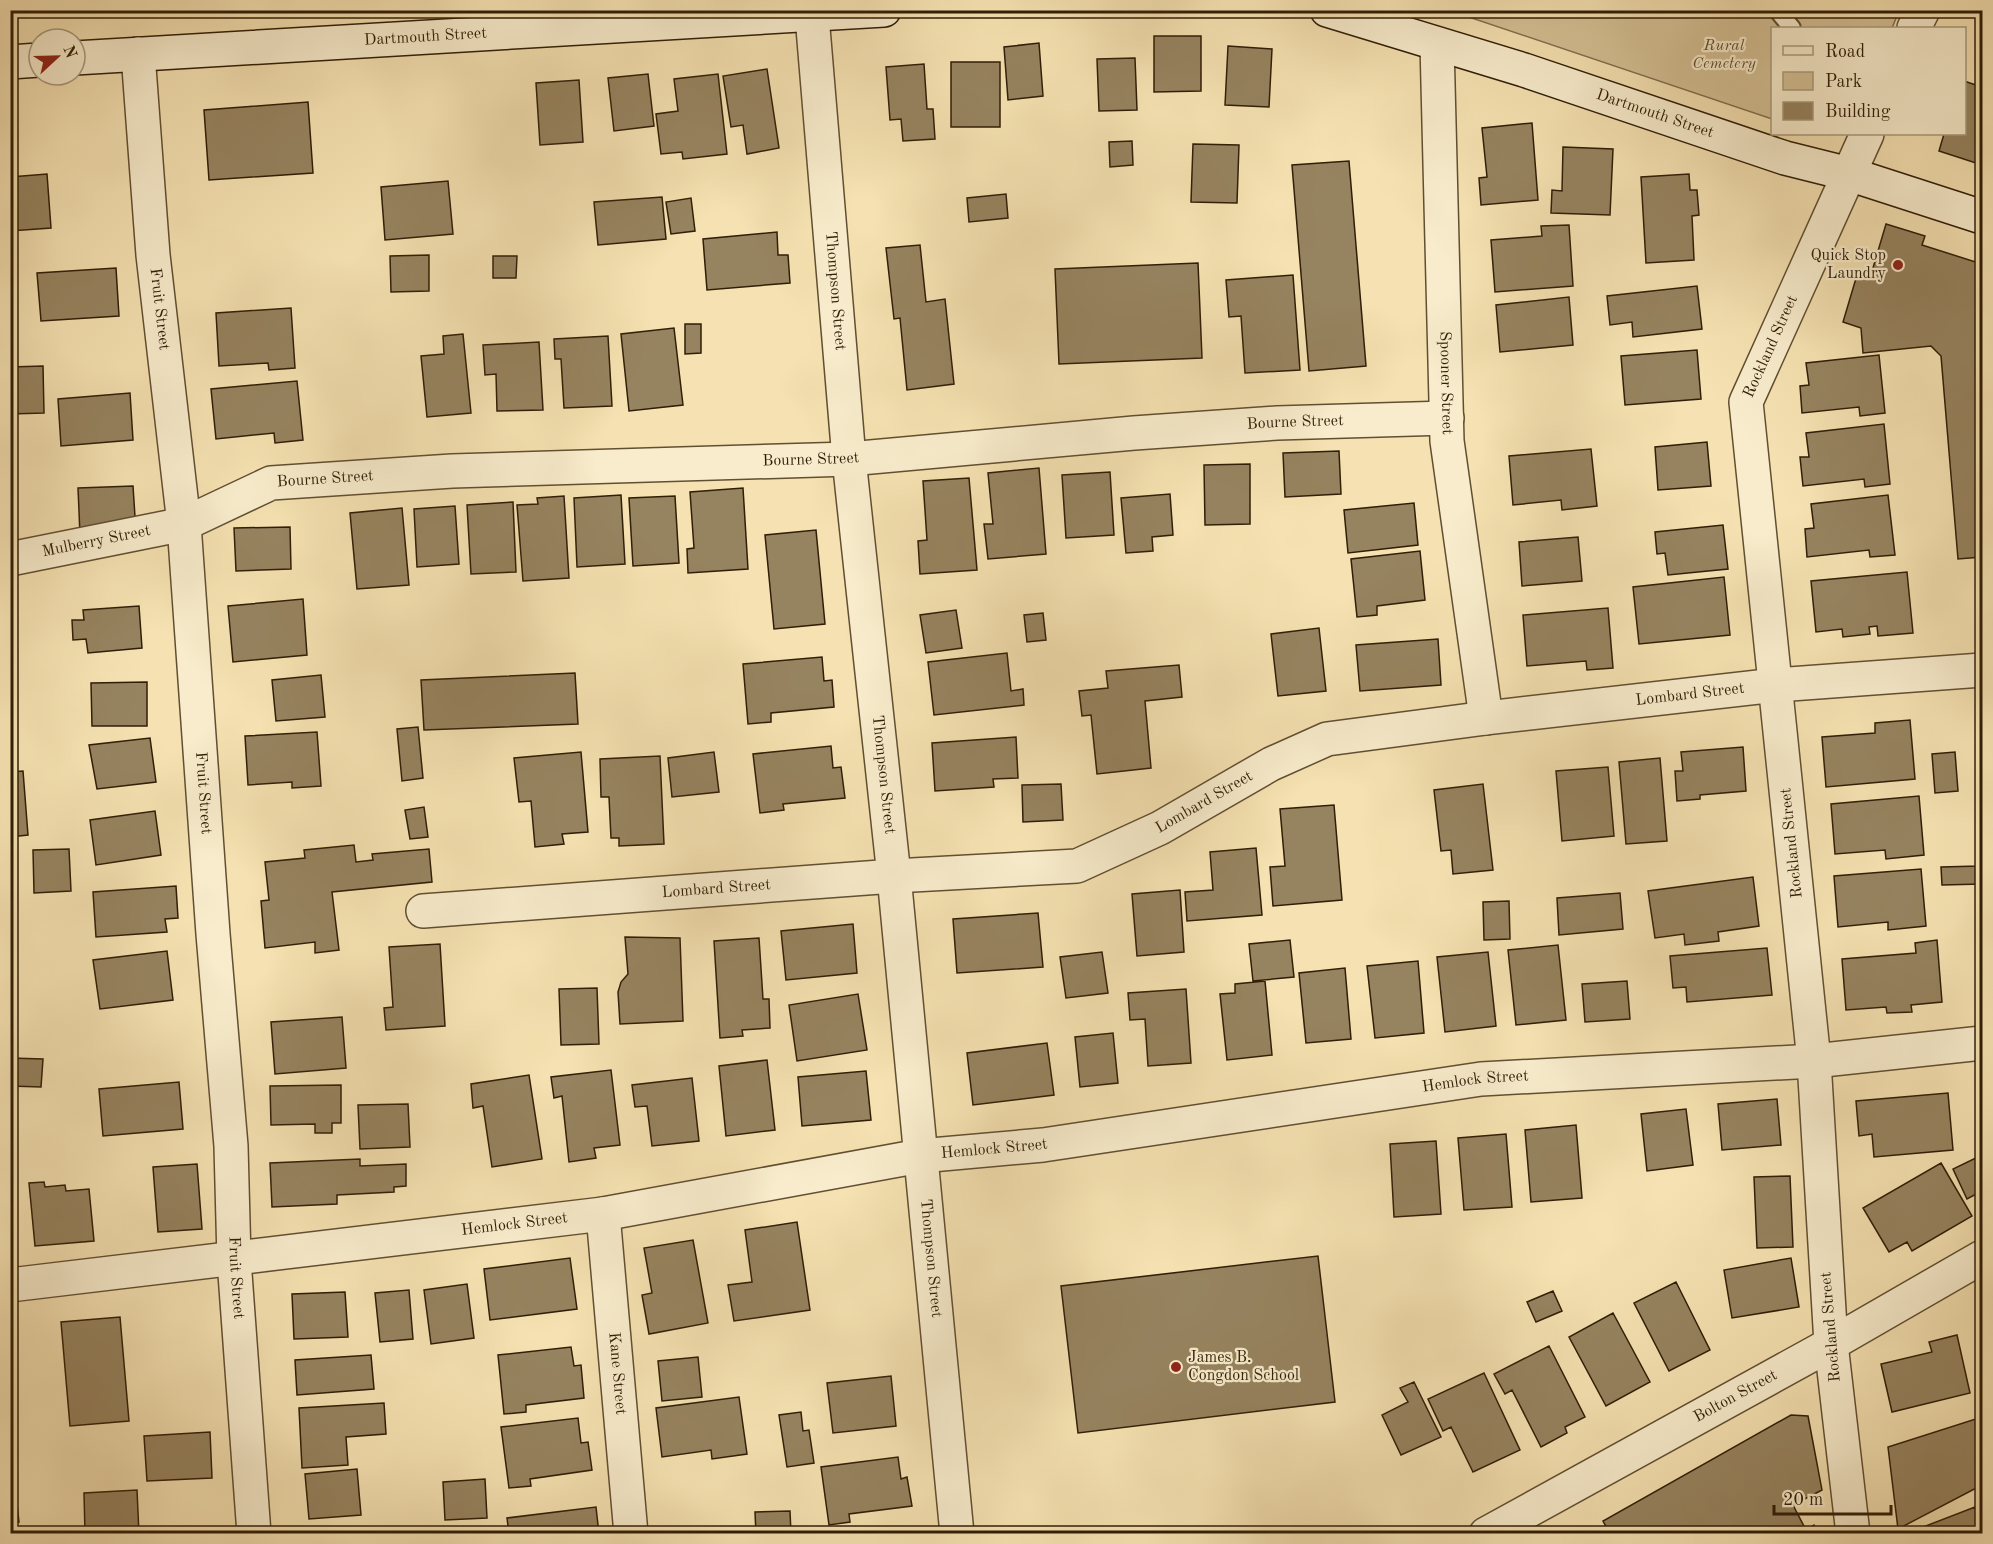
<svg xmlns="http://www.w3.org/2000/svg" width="1993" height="1544" viewBox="0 0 1993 1544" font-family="'Old Standard TT',serif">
<rect width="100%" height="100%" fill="#f5e1b1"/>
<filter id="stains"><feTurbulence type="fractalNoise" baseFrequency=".00333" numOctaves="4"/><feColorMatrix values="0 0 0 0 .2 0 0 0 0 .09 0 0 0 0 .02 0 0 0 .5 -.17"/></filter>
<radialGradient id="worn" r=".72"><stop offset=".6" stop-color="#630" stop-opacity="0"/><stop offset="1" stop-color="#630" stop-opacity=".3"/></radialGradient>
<path fill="#d4c094" stroke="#826f4e" stroke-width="1.5" d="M1451 11H1899L1892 28H1772V119Z"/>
<path fill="#96835f" stroke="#301e07" stroke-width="1.5" d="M1154 36H1201V91L1154 92Z
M1039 43 1043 96 1008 100 1004 47Z
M1228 46 1272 49 1269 107 1225 105Z
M1135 58 1137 110 1099 111 1097 59Z
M951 62H1000V127H951Z
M924 64 927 109H933L935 139 903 141 901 119 890 120 886 67Z
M767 69 779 148 747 154 743 125 731 127 723 76Z
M648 74 654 126 614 131 608 78Z
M718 74 727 154 683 159 682 152 661 154 656 114 678 111 674 79Z
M579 80 583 142 540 145 536 83Z
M1964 81 1982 87V165L1939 151 1944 134H1964Z
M308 102 313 173 209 180 204 110Z
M1532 123 1538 200 1481 205 1479 178 1487 177 1482 128Z
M1132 141 1133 165 1110 167 1109 142Z
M1193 144 1239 145 1237 203 1191 202Z
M1563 147 1613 149 1610 215 1551 213 1552 190 1562 191Z
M1349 161 1366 366 1309 371 1292 165Z
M47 174 51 228 10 231V177Z
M1689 174 1690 190H1697L1699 215 1692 216 1694 260 1646 263 1641 177Z
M448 181 453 234 385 240 381 187Z
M1006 194 1008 218 969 222 967 198Z
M662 197 666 239 598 245 594 202Z
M691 198 695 231 671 234 666 202Z
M1886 224 1925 236 1922 245 1982 264V557L1958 559 1941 356 1931 346 1863 353 1861 328 1843 322 1857 275 1870 278Z
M1569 225 1573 286 1495 292 1491 240 1542 236 1541 226Z
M777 232 778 255H788L790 283 707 290 703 239Z
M920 245 926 302 945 299 954 384 907 390 900 318 894 319 886 248Z
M429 255V291L391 292 390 256Z
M493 256H517L516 278H493Z
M1198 263 1202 358 1059 364 1055 269Z
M116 268 119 316 41 321 37 273Z
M1293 275 1300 370 1245 373 1241 316 1229 317 1226 280Z
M1697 286 1702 329 1633 337 1632 322 1610 325 1607 296Z
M1569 297 1573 345 1500 352 1496 305Z
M291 308 295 368 269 370 268 363 219 366 216 313Z
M685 324H701V353L685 354Z
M674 328 683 405 629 411 621 334Z
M463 334 471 413 427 417 421 356 444 354 443 336Z
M608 336 612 406 564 408 561 359H555L554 339Z
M539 342 543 410 497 411 496 374 485 375 483 345Z
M1697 350 1701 399 1625 405 1621 356Z
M1879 355 1885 413 1860 416 1859 407 1802 413 1800 386 1809 385 1806 363Z
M43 366 44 413 10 414V367Z
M297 381 303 440 275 443 274 433 216 439 211 389Z
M130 393 133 440 61 446 58 399Z
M1884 424 1890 484 1865 487 1864 479 1803 486 1800 457H1809L1806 433Z
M1707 442 1711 486 1658 490 1655 447Z
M1591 449 1597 506 1562 510 1561 500 1513 505 1509 456Z
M1339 451 1341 494 1285 497 1283 453Z
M1250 464V524L1205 525 1204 465Z
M1039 468 1046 554 988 559 984 524H993L988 473Z
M1110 472 1114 535 1066 538 1062 475Z
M969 478 977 570 920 574 918 541 927 540 923 481Z
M133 486 136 532 80 535 78 488Z
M743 488 748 569 688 573 687 549 694 548 690 492Z
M1170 494 1173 535 1152 537 1153 551 1126 553 1121 498Z
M621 495 625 564 577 567 574 498Z
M1888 495 1895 555 1870 557 1869 550 1807 557 1805 529 1814 528 1811 504Z
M564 496 569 578 523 581 517 505 538 504 537 498Z
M675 496 679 563 633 566 629 498Z
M513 502 516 572 471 574 467 505Z
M1414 503 1418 545 1348 553 1344 510Z
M455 506 459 564 417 567 414 509Z
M402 508 409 585 357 589 350 513Z
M1723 525 1728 569 1668 575 1665 553 1657 554 1655 532Z
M290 527 291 569 236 571 234 528Z
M816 530 825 624 774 629 765 535Z
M1578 537 1582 581 1522 586 1519 542Z
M1420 551 1425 600 1377 606V615L1357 617 1351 559Z
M1907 572 1913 633 1878 636 1877 626 1869 627 1870 634 1843 637 1842 629 1816 632 1811 581Z
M1724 577 1730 635 1639 644 1633 587Z
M303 599 307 655 233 662 228 606Z
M139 606 142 648 88 653 86 639 73 640 72 620H84L83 610Z
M1608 608 1613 668 1587 670 1586 661 1527 666 1523 615Z
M956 610 962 648 926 653 920 615Z
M1043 613 1046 640 1027 642 1024 615Z
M1319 628 1326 691 1278 696 1271 634Z
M1438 639 1441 685 1360 691 1356 645Z
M1007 653 1011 691 1023 689 1024 705 934 715 928 662Z
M822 657 824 681 832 680 834 707 771 713V722L748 724 743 664Z
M1179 665 1182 697 1145 701 1151 768 1097 774 1091 715 1082 716 1079 691 1108 688 1106 671Z
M575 673 578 724 424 730 421 680Z
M321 675 325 717 276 721 272 680Z
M147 682V726H92L91 683Z
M1910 720 1915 779 1826 787 1822 737 1875 733V723Z
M418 727 423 778 402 781 397 729Z
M1977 731H1982V779Z
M317 732 321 786 292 788V782L248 785 245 736Z
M1016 737 1018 778 993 779 994 787 935 791 932 743Z
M150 738 156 782 97 789 89 745Z
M831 746 833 768 841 767 845 798 783 804 784 810 760 813 753 754Z
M1743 747 1746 791 1700 795V799L1677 801 1675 771H1683L1681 752Z
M581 752 588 832 562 834 564 844 535 847 531 801 519 802 514 758Z
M714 752 719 792 672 797 668 758Z
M1955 752 1958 791 1935 793 1932 754Z
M660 756 664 844 619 846V838H611L609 797H601L600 759Z
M1660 758 1667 841 1626 844 1619 762Z
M1608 767 1614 836 1562 841 1556 771Z
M23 771 28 835 10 837V772Z
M1061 784 1063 820 1023 822 1022 785Z
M1483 784 1493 870 1453 874 1451 850 1441 851 1434 790Z
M1919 796 1924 855 1886 859 1885 850 1835 854 1831 804Z
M1334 805 1342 900 1273 906 1270 867 1285 866 1280 809Z
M424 807 428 837 410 839 405 810Z
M155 811 161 855 96 865 90 820Z
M354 845 356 862 373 860 372 854 429 849 432 882 332 892 339 950 315 953V942L265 948 261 901 269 900 265 862 305 858 304 850Z
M1256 848 1262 915 1187 921 1185 892 1213 890 1210 852Z
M69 849 71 891 34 893 33 850Z
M1979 860H1982V884L1942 885 1941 867 1979 866Z
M1921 869 1926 926 1888 930V922L1838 927 1834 876Z
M1753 877 1759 926 1718 932 1719 941 1685 945 1684 934 1655 938 1648 891Z
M176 886 178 918 165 919 167 932 96 937 93 892Z
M1180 890 1184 952 1137 956 1132 894Z
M1620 893 1623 929 1559 935 1557 898Z
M1509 901 1510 939 1484 940 1483 902Z
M1038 913 1043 967 957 973 953 919Z
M853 924 857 973 786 980 781 931Z
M625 937 680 938 683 1021 620 1024 618 992 621 982 628 974Z
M759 938 763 999H769L770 1028 742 1030 743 1036 720 1038 714 941Z
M1290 940 1294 977 1253 981 1249 944Z
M1937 940 1942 1002 1911 1005 1912 1012 1887 1013 1886 1007 1846 1010 1842 959 1916 953 1915 943Z
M440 944 445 1026 386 1030 384 1008 393 1007 389 947Z
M1558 945 1566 1020 1516 1025 1508 950Z
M1767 948 1772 995 1687 1002 1686 987 1673 988 1670 956Z
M167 951 173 1000 100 1009 93 960Z
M1102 952 1108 993 1066 998 1060 957Z
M1488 952 1496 1026 1445 1032 1437 957Z
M1418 961 1424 1033 1375 1038 1367 966Z
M1345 968 1351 1039 1306 1043 1299 973Z
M1265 981 1272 1055 1227 1060 1220 994 1235 993V984Z
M1627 981 1630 1019 1585 1022 1582 984Z
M597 988 599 1044 561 1045 559 989Z
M1186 989 1191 1063 1148 1066 1145 1019 1130 1020 1128 993Z
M858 994 867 1050 797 1061 789 1005Z
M342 1017 346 1068 275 1074 271 1022Z
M1113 1033 1118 1083 1080 1087 1075 1037Z
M1047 1043 1054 1095 973 1105 967 1053Z
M10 1058 43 1059 41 1087 10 1086Z
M767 1060 775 1130 726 1136 719 1066Z
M611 1070 620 1145 594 1148 596 1158 569 1162 562 1096 554 1098 551 1077Z
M866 1071 871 1120 802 1126 798 1077Z
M529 1075 542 1159 492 1167 483 1106 473 1108 471 1084Z
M692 1078 699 1141 652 1146 647 1106 635 1107 632 1085Z
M179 1082 183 1129 103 1136 99 1089Z
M341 1085V1123H332V1133H315V1124L271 1125 270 1086Z
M1948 1093 1953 1150 1874 1157 1872 1134 1859 1136 1856 1101Z
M1777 1099 1781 1145 1722 1150 1718 1104Z
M408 1104 410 1147 360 1149 358 1105Z
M1686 1109 1693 1165 1647 1171 1641 1114Z
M1576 1125 1582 1198 1531 1202 1525 1130Z
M1506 1134 1512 1207 1464 1210 1458 1138Z
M1436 1141 1441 1214 1394 1217 1390 1144Z
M1982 1155V1191L1967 1199 1953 1169Z
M360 1159V1166L406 1164V1186L394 1187V1192L337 1195V1204L272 1207 270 1163Z
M1941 1163 1972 1216 1912 1251 1907 1242 1889 1252 1863 1208Z
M197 1164 202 1229 158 1232 153 1167Z
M1790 1176 1793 1247 1757 1248 1754 1177Z
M44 1182 45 1187 65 1185 66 1191 89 1189 94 1241 35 1246 29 1183Z
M797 1222 810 1310 734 1321 728 1285 752 1282 745 1230Z
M693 1240 708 1323 649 1334 642 1295 652 1293 644 1248Z
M1318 1256 1335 1402 1078 1433 1061 1286Z
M570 1258 577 1309 490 1320 484 1269Z
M1791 1258 1799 1307 1732 1318 1724 1270Z
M1676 1282 1710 1350 1669 1371 1634 1303Z
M467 1284 474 1338 431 1344 424 1290Z
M409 1290 413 1339 380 1342 375 1293Z
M1553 1291 1562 1311 1536 1322 1527 1302Z
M345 1292 348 1337 294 1339 292 1294Z
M1613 1313 1650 1382 1606 1406 1569 1337Z
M120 1317 129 1421 70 1426 61 1322Z
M1957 1335 1970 1393 1892 1412 1881 1364 1932 1352 1929 1342Z
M1549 1346 1585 1417 1565 1427 1567 1433 1541 1447 1512 1390 1505 1394 1494 1374Z
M571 1347 574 1366 581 1365 584 1398 526 1405V1412L504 1414 498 1355Z
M371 1355 374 1389 297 1395 295 1360Z
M698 1357 702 1397 662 1401 658 1361Z
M1484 1373 1520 1450 1473 1472 1451 1427 1443 1431 1428 1399Z
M891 1376 896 1426 833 1433 827 1383Z
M1414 1382 1441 1437 1401 1455 1382 1415 1408 1402 1400 1388Z
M739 1397 747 1454 712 1459 711 1450 662 1457 656 1408Z
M384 1403 386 1434 346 1437 348 1465 302 1468 299 1408Z
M801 1412 803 1431 809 1430 814 1463 787 1467 779 1415Z
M1791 1415 1808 1416 1822 1490 1793 1505 1806 1530 1814 1525 1818 1534H1610L1603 1521Z
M1982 1417V1485L1898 1529 1888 1447Z
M578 1418 581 1443 588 1442 592 1470 530 1479 531 1486 509 1488 501 1427Z
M210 1432 212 1478 147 1481 144 1436Z
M898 1457 901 1479 907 1477 912 1506 849 1514 850 1522 829 1525 821 1467Z
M357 1469 361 1515 309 1519 305 1474Z
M10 1477H14L19 1522 10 1523Z
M485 1479 487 1518 445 1520 443 1482Z
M137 1490 139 1534H85L84 1493Z
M596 1507 599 1534H509L507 1518Z
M1975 1507 1982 1526V1534H1905Z
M790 1511 791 1534H756L755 1512Z
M215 1528V1534H146V1532Z"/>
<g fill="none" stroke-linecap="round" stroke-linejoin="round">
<defs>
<path id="service" d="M1777 10 1792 28"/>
<g id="minor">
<path id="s1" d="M812 16 849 459 894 876 957 1534"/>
<path d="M1914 28 1923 10"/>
<path id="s2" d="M1437 44 1447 441 1486 718"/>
<path id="s3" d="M138 54 153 255 184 524 213 934 231 1146 234 1260 254 1534"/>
<path id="s4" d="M10 559 184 524 271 483 452 471 849 459 1134 433 1277 423 1447 418"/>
<path id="s5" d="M423 911 894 876 1077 866 1160 828 1271 764 1327 739 1486 718 1776 685 1982 670"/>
<path id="s6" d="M603 1214 631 1534"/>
<path id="s7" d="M10 1285 603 1214 920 1156 1043 1145 1481 1079 1814 1061 1982 1043"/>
<path id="s8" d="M1853 1534 1831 1344 1814 1061 1746 402 1867 134"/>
</g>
<g id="tertiary">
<path id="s9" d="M1486 1534 1831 1344 1982 1257"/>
</g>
<g id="secondary">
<path id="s10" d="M1327 10 1524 70 1785 158 1849 174 1982 217"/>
<path id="s11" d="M75 58 884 10"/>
<path d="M10 62 39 60"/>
</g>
</defs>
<use href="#service" stroke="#614f32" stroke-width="20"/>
<use href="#minor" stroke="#614f32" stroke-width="36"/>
<use href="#tertiary" stroke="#614f32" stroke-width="36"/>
<use href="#secondary" stroke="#301e07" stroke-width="36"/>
<use href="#service" stroke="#f8eccc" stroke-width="16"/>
<use href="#minor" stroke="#f8eccc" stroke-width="33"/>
<use href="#tertiary" stroke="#f8eccc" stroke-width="33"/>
<use href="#secondary" stroke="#f8eccc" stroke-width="33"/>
</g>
<g fill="#8f2418" stroke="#f8eccc" stroke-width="2">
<circle cx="1898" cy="265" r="6"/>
<circle cx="1176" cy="1367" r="6"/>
</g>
<g text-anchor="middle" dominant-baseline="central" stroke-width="4.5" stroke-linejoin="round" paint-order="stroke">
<g font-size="16" fill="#301e07" stroke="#f8eccc">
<text stroke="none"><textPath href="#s11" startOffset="351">Dartmouth Street</textPath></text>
<text stroke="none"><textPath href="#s10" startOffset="344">Dartmouth Street</textPath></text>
<text stroke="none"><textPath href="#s1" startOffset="276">Thompson Street</textPath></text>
<text stroke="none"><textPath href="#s3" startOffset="256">Fruit Street</textPath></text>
<text stroke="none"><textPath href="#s8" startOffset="1198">Rockland Street</textPath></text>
<text stroke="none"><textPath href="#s2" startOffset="339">Spooner Street</textPath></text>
<text stroke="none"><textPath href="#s4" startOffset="1300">Bourne Street</textPath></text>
<text stroke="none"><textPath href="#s4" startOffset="814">Bourne Street</textPath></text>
<text stroke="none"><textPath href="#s4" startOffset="328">Bourne Street</textPath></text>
<text stroke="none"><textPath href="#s4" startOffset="88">Mulberry Street</textPath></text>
<text stroke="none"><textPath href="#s5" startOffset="1302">Lombard Street</textPath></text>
<text stroke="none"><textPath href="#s1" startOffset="762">Thompson Street</textPath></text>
<text stroke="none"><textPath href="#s3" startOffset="742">Fruit Street</textPath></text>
<text stroke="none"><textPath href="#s5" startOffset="798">Lombard Street</textPath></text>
<text transform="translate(1792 843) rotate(-96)">Rockland Street</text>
<text stroke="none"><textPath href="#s5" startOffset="294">Lombard Street</textPath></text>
<text stroke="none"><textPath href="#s7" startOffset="1480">Hemlock Street</textPath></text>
<text stroke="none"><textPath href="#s7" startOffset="994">Hemlock Street</textPath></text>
<text stroke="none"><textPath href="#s7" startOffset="508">Hemlock Street</textPath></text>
<text stroke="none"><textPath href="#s1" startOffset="1248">Thompson Street</textPath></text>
<text stroke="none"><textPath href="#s3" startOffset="1228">Fruit Street</textPath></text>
<text transform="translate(1831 1327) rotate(-95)">Rockland Street</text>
<text stroke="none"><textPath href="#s6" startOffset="160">Kane Street</textPath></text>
<text stroke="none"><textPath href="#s9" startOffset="285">Bolton Street</textPath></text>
</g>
<g font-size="16" font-style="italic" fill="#614f31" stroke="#f8eccc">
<text x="1724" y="46">Rural<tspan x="1724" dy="18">Cemetery</tspan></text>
</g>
<g font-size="16" fill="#301e07" stroke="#f8eccc" text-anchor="end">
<text x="1886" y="256">Quick Stop<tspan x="1886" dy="18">Laundry</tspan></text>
<text x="1188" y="1358" text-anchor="start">James B.<tspan x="1188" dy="18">Congdon School</tspan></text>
</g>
</g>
<rect width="1993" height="1544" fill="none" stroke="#f5e1b1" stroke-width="36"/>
<rect x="12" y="12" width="1969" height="1520" fill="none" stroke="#301e07" stroke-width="3"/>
<rect x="18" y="18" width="1957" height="1508" fill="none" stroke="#301e07" stroke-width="1.5"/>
<rect x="1771" y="27" width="195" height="108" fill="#f8eccc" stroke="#a89a7d" stroke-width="1.5"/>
<rect x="1783" y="46" width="30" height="9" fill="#f8eccc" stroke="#a89a7d" stroke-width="1.5"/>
<text x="1825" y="57" font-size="18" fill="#301e07">Road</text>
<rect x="1783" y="72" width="30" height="18" fill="#d4c094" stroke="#a89a7d" stroke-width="1.5"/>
<text x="1825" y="87" font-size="18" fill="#301e07">Park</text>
<rect x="1783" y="102" width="30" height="18" fill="#96835f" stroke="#a89a7d" stroke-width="1.5"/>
<text x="1825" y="117" font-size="18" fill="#301e07">Building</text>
<g transform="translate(57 57) rotate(68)"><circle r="28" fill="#f8eccc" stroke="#a89a7d" stroke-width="1.5"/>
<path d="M0-4.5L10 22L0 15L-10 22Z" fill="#8f2418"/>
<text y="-9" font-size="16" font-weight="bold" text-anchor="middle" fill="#301e07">N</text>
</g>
<path d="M1774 1505v9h117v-9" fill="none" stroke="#301e07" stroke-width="3"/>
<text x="1783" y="1505" font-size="18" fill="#301e07" stroke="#f8eccc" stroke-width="4.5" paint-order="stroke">20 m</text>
<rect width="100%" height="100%" filter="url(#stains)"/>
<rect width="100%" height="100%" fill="url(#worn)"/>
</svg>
